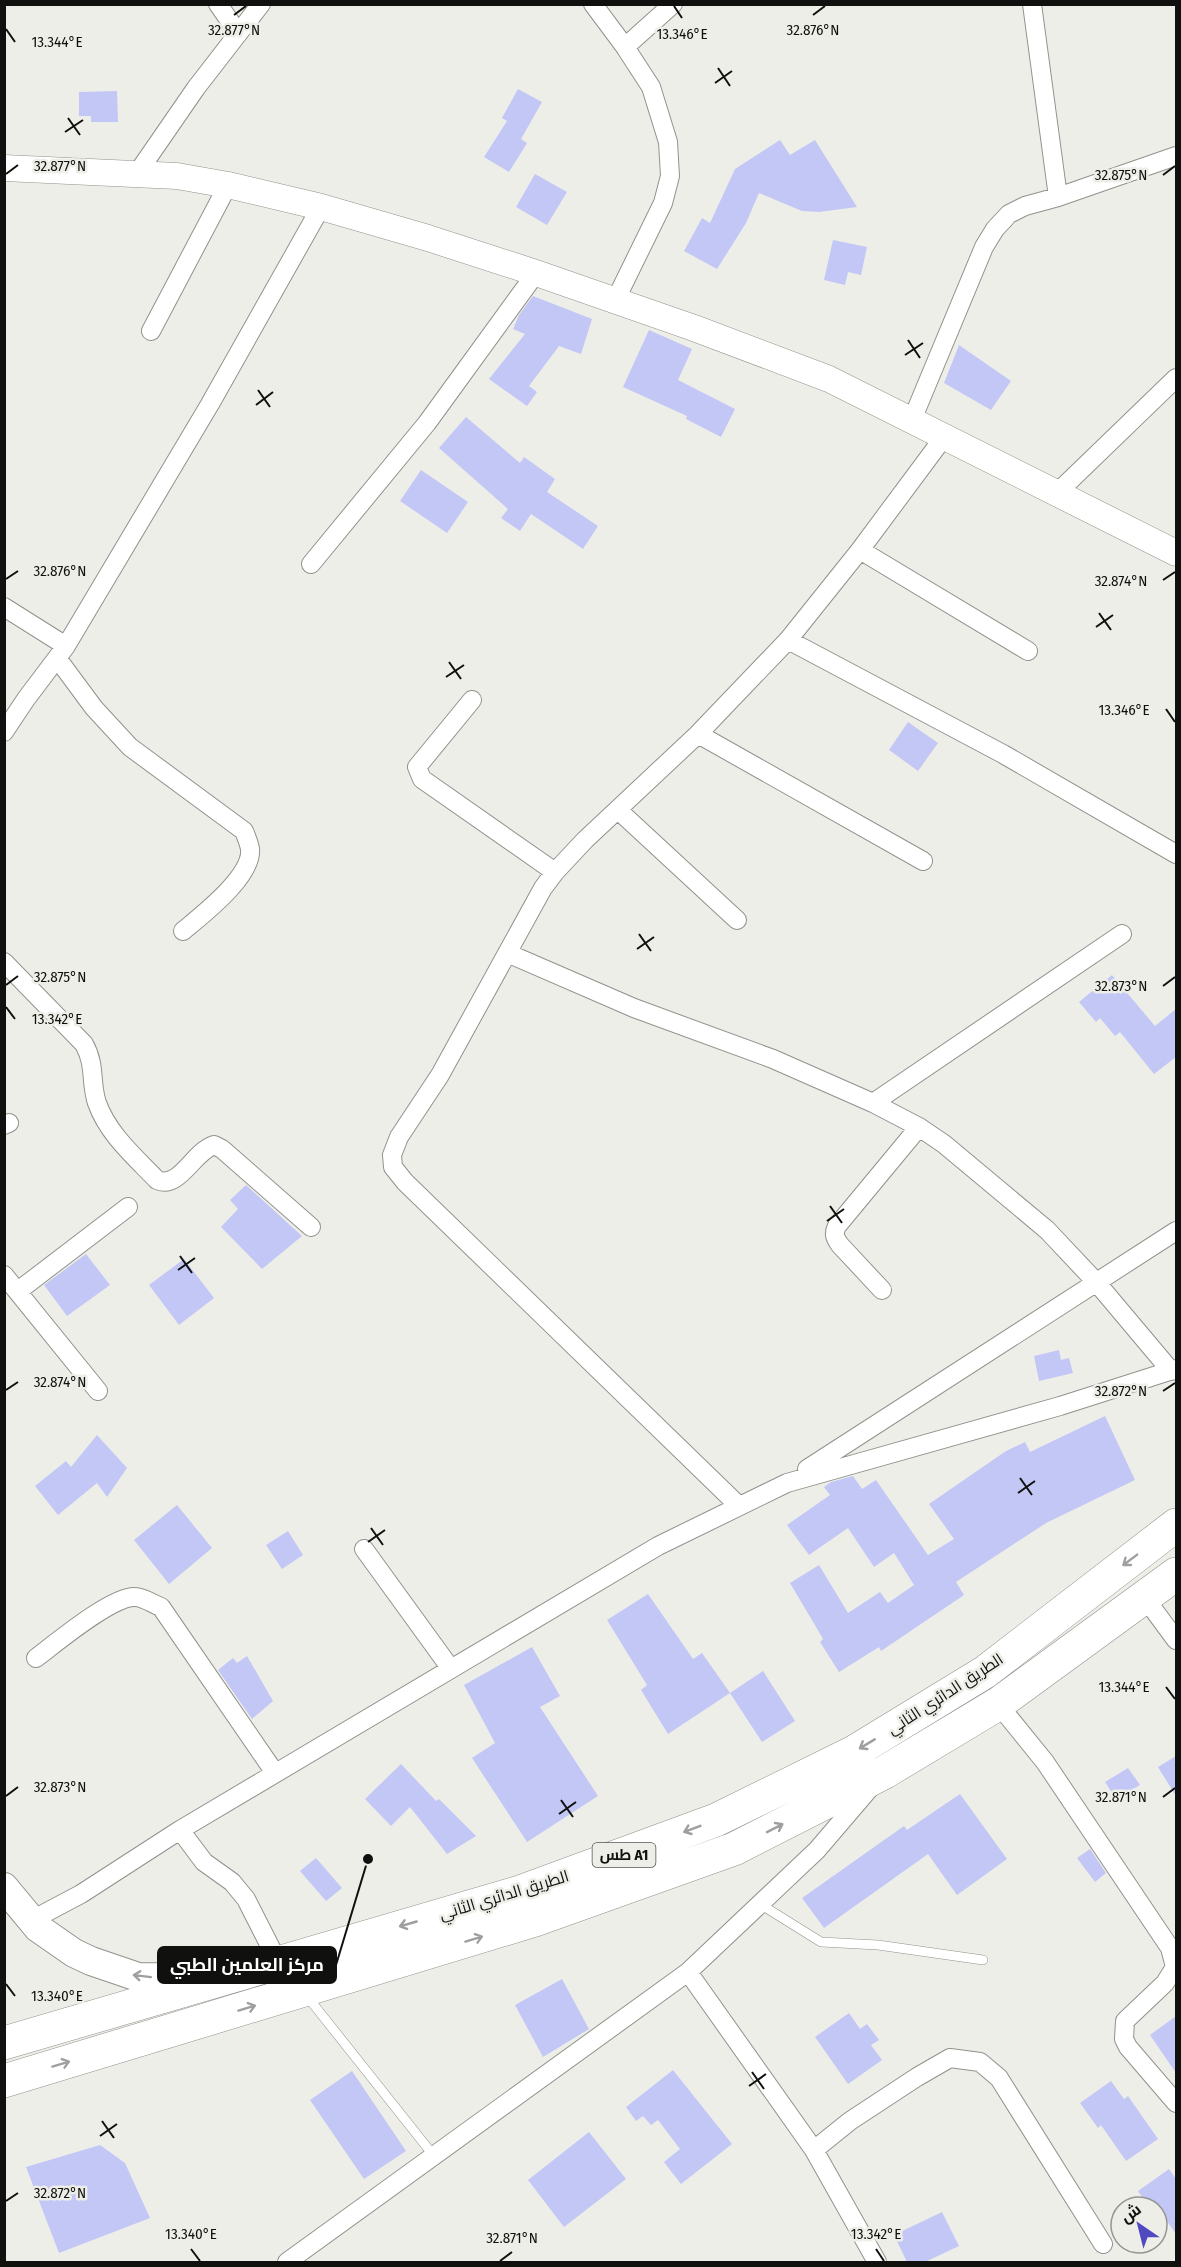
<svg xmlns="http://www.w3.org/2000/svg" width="1181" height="2267" viewBox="0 0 1181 2267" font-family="'Fira Sans Condensed',Cairo,sans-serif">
<rect width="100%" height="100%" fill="#eeeee8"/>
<path fill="#c2c7f6" d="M518 89 542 102 521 139 527 143 509 172 484 157 507 121 502 118Z
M117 91 118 122H91V116H79V92Z
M780 140 790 155 815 140 857 207 819 212 802 211 759 193 746 223 717 269 684 251 702 218 710 223 735 169Z
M535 174 567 192 547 225 516 207Z
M833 240 867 247 861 275 848 272 845 285 824 280Z
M533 296 592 319 581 354 559 346 529 386 537 392 527 406 489 379 525 334 513 329 519 315Z
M649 330 692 349 678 380 735 409 721 437 686 419 687 416 623 387Z
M959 345 1011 381 991 410 944 383Z
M466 417 520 463 524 457 555 479 547 492 598 526 583 549 531 514 520 531 501 518 508 509 439 448Z
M421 470 468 502 447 533 400 501Z
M908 722 938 743 918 771 889 750Z
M1112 975 1155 1026 1176 1009V1057L1154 1074 1120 1032 1115 1036 1100 1018 1096 1022 1079 1002Z
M246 1185 302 1236 262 1269 221 1227 238 1209 230 1200Z
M86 1254 110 1285 67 1316 44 1285Z
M184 1259 214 1298 179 1325 149 1285Z
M1059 1350 1061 1360 1069 1358 1073 1373 1039 1381 1034 1356Z
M1105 1416 1135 1480 1046 1523 956 1582 964 1595 881 1651 879 1647 839 1672 820 1642 823 1639 819 1632 790 1583 819 1565 848 1613 880 1592 888 1603 914 1585 894 1553 874 1567 848 1528 809 1555 787 1525 830 1495 824 1487 831 1482 853 1476 862 1489 876 1480 928 1555 954 1539 929 1504 1006 1451 1025 1442 1030 1452Z
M97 1435 127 1468 107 1497 97 1483 58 1515 35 1486 66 1461 71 1467Z
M177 1505 212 1548 169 1584 134 1540Z
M288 1531 303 1555 282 1569 266 1545Z
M648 1594 693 1659 702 1653 730 1693 668 1734 641 1690 647 1685 607 1620Z
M532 1647 560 1696 540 1707 598 1796 527 1842 472 1758 495 1743 464 1685Z
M247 1656 273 1701 252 1719 218 1670 233 1658 237 1663Z
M763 1671 795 1721 762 1742 730 1693Z
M1176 1756V1796L1158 1767Z
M401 1764 436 1801 439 1799 476 1836 447 1854 410 1807 391 1826 365 1799Z
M1128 1768 1140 1785 1116 1799 1105 1782Z
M960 1794 1007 1859 957 1895 928 1854 824 1928 802 1898 904 1826 907 1830Z
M1090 1849 1106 1873 1095 1882 1077 1858Z
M316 1858 342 1888 326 1901 300 1871Z
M562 1979 589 2029 543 2057 515 2005Z
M849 2013 860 2029 867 2024 879 2040 871 2045 882 2060 848 2084 815 2037Z
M1176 2016V2073L1150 2035Z
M673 2070 732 2144 681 2184 664 2162 680 2149 658 2120 651 2125 643 2116 636 2121 626 2107Z
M352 2071 406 2151 364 2179 310 2100Z
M1111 2081 1124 2099 1128 2096 1158 2139 1126 2161 1101 2125 1098 2128 1080 2103Z
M589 2132 626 2179 564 2227 528 2180Z
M100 2145 125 2163 150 2218 59 2253 26 2167Z
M1169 2169 1176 2179V2234L1157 2207H1149L1138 2191Z
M942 2212 959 2246 925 2262H907L894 2235Z"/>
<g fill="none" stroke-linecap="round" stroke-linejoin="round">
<defs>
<path id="lane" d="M760 1904 821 1942 878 1945 983 1960
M306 1995 434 2156"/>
<path id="street" d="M218 4 238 33
M593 4 625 47
M1032 4 1058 197
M136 175 196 88 261 4
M615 301 663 203 670 176 668 142 651 87 625 47 673 4
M151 331 228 185
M912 420 984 247 995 229 1009 214 1025 206 1058 197 1176 156
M1057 493 1176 378
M860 550 1028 651
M311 564 427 423 536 273
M4 607 66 646
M788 640 1003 754 1176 854
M57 658 94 708 130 747 244 831C246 836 249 843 250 849 253 876 202 915 183 931
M472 700 417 767 422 779 555 872
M4 732 26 699 66 646 210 404 321 207
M698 734 923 861
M618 810 737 920
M507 953 634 1008 773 1059 873 1103 919 1127 944 1144 1047 1230 1097 1283 1171 1371
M4 962 84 1044C96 1065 90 1082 97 1103 108 1134 135 1157 157 1180 179 1190 193 1152 214 1145L222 1149 311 1227
M873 1103 1122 934
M4 1125 9 1123
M4 1275 98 1391
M882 1290 840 1245C835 1238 833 1234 837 1226L919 1127
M18 1291 128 1207
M807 1469 1176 1231
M739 1506 405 1182 393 1167 392 1155 399 1137 440 1075 543 888 555 872 585 840 698 734 788 640 860 550 944 437
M364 1549 451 1669
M1145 1598 1176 1640
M36 1658C56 1643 112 1596 135 1597 143 1597 153 1604 161 1607L275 1773
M998 1704 1045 1762 1170 1948 1175 1967 1165 1983 1125 2021 1124 2039 1128 2047 1176 2103
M180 1830 204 1862 232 1882 246 1899 278 1962
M30 1921 81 1894 180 1830 658 1546 787 1483 1060 1406 1176 1369
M688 1972 814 2150 877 2262
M814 2150 850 2121 917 2077 950 2058 980 2062 999 2078 1103 2244
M287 2262 688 1972 817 1850 870 1788"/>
<path id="secondary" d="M4 168 177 176 228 185 321 207 428 238 536 273 694 328 829 379 1176 553"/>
<path id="primary" d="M4 1887 38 1928 74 1953 91 1961 138 1977 208 1978"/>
<path id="highway" d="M4 2043 520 1892 716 1820 854 1752 985 1672 1176 1525
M4 2081 535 1920 734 1849 885 1772 998 1704 1176 1574"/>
</defs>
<use href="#lane" stroke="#91928c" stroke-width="10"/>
<use href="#street" stroke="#91928c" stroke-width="20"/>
<use href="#secondary" stroke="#91928c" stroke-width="27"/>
<use href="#primary" stroke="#91928c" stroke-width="30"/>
<use href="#highway" stroke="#91928c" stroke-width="34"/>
<use href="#lane" stroke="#fff" stroke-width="9"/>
<use href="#street" stroke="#fff" stroke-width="18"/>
<use href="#secondary" stroke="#fff" stroke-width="26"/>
<use href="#primary" stroke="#fff" stroke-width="28"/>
<use href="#highway" stroke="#fff" stroke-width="33"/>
</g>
<defs><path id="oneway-shaft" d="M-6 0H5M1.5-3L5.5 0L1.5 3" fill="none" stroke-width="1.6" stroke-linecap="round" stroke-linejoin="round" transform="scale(1.5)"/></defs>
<g stroke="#9f9f9f">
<use href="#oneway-shaft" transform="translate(1130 1560) rotate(143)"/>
<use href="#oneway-shaft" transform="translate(867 1744) rotate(149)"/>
<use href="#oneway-shaft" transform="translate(775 1828) rotate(-27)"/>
<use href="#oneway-shaft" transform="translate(692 1829) rotate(159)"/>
<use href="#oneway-shaft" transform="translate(408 1924) rotate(164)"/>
<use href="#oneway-shaft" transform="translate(474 1939) rotate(-17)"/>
<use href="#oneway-shaft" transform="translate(142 1976) rotate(-173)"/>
<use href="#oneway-shaft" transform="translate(247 2008) rotate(-17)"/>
<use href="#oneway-shaft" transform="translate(61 2064) rotate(-17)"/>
</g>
<path fill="none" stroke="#10100e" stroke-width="2" d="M674 6 682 18M234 15 246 6M813 15 825 6M6 29 15 42M718 68 730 86M715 83 732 71M68 118 80 135M65 132 83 120M6 174 18 165M1163 175 1175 166M908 340 920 358M905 355 923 343M258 390 270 407M256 405 273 392M6 579 18 571M1163 580 1175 572M1099 613 1111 630M1096 627 1113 615M449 662 461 679M446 677 464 665M1166 709 1175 722M639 934 651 951M637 949 654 937M6 985 18 976M1163 986 1175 977M6 1007 15 1019M830 1206 842 1223M827 1221 844 1209M180 1256 192 1273M178 1270 195 1258M6 1390 18 1382M1163 1391 1175 1383M1020 1478 1032 1495M1018 1493 1035 1481M371 1528 383 1545M368 1542 385 1530M1166 1687 1175 1699M6 1796 18 1787M1163 1797 1175 1788M561 1800 573 1817M559 1814 576 1802M6 1984 15 1996M752 2072 764 2089M749 2086 766 2074M102 2121 114 2138M100 2136 117 2124M6 2201 18 2193M191 2249 200 2261M876 2249 884 2261M500 2261 512 2252"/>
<g text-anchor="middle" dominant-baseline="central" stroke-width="5" stroke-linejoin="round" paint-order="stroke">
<rect fill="#eeeee8" stroke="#53534f" stroke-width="1.5" x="592.5" y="1843" width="63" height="24" rx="4.5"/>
<g font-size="15" font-weight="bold" fill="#10100e">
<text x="624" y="1855">طس A1</text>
</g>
<g font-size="16" fill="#10100e" stroke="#eeeee8">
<text transform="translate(945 1694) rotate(-33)">الطريق الدائري الثاني</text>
<text transform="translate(504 1895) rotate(-17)">الطريق الدائري الثاني</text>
</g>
</g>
<g font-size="15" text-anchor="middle" fill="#10100e" stroke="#eeeee8" stroke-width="5" stroke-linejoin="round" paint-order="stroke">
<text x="234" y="35">32.877°N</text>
<text x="813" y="35">32.876°N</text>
<text x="682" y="39">13.346°E</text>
<text x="57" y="47">13.344°E</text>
<text x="60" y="171">32.877°N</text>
<text x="1121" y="180">32.875°N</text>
<text x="60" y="576">32.876°N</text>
<text x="1121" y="586">32.874°N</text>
<text x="1124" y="715">13.346°E</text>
<text x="60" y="982">32.875°N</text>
<text x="1121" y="991">32.873°N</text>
<text x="57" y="1024">13.342°E</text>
<text x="60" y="1387">32.874°N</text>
<text x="1121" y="1396">32.872°N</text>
<text x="1124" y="1692">13.344°E</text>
<text x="60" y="1792">32.873°N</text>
<text x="1121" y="1802">32.871°N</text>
<text x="57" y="2001">13.340°E</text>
<text x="60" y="2198">32.872°N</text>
<text x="191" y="2239">13.340°E</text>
<text x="876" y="2239">13.342°E</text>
<text x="512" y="2243">32.871°N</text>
</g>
<path fill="none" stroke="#10100e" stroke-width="2" d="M368 1859L336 1965"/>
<circle fill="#10100e" stroke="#eeeee8" stroke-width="2" cx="368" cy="1859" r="6"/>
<rect fill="#10100e" stroke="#10100e" stroke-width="2" x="158" y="1947" width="178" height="36" rx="6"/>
<g font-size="18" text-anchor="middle" font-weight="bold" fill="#fff">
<text x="247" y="1971">مركز العلمين الطبي</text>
</g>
<rect width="1181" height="2267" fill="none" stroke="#10100e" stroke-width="12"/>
<g transform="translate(1139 2225) rotate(325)"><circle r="28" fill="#eeeee8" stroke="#959591" stroke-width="1.5"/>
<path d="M0-4.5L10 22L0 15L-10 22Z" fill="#504ac1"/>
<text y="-9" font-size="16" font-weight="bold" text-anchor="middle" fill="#10100e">ش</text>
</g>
</svg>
